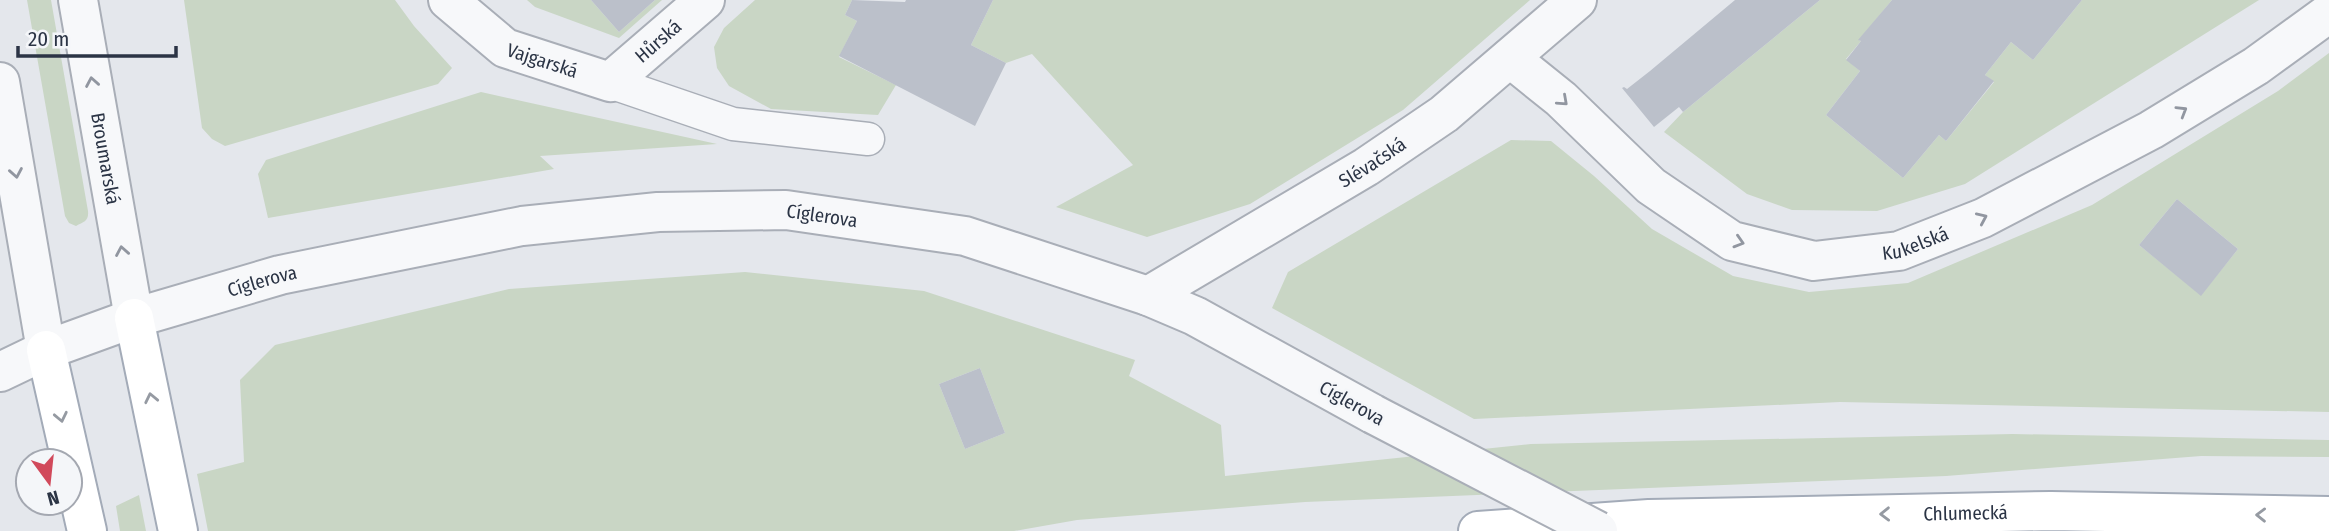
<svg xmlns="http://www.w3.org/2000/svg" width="2329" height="531" viewBox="0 0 2329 531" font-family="'Fira Sans Condensed',sans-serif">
<rect width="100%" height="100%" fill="#e4e7ec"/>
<path fill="#c9d6c5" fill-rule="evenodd" d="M27 0H51L88 211C89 221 84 222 76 226L69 223 65 216Z
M184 0H395L414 26 452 68 438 84 225 146 212 139 202 128Z
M527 0H591L619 32 655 0H662L619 38 535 7Z
M755 0H852L845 15 857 21 839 57 896 85 878 115 771 109 729 86 717 68 714 47 724 28Z
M993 0H1530L1403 110 1250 204 1147 237 1056 207 1133 165 1032 54 1006 63 971 45Z
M1820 0H1892L1859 40 1861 41 1846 59 1860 71 1826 115 1903 178 1939 135 1946 141 1994 82 1985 75 2011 42 2033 60 2082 0H2259L1965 184 1877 211 1792 210 1747 194 1664 132 1683 112Z
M2329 53V412L1840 402 1474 419 1272 308 1288 272 1511 140 1551 141 1594 176 1652 229 1733 276 1809 292 1908 283 2092 205 2278 91ZM2177 199 2238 249 2201 295 2139 245Z
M481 92 717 144 540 156 554 169 268 218 258 174 266 160Z
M745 272 924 291 1135 360 1129 376 1221 425 1225 476 1531 444 2013 434 2329 440V457L2201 456 1946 476 1305 502 1077 520 1014 531H208L197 474 244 462 240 380 275 345 509 289ZM980 368 1005 433 965 449 939 384Z
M139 495 146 531H120L116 506Z"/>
<path fill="#bbc0ca" d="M591 0H655L619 32Z
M852 0 905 2 906 0H993L971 45 1006 63 975 126 839 56 857 21 845 15Z
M1735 0H1820L1683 112 1679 107 1654 127 1622 88 1624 87 1627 89 1650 71Z
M1892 0H2082L2033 60 2011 42 1985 75 1994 81 1946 141 1939 135 1903 178 1826 115 1860 71 1846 60 1861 41 1858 40Z
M2177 199 2238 249 2201 296 2139 245Z
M980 368 1005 433 965 449 939 384Z"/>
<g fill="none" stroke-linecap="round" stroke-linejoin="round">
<defs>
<path id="service" d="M610 82 733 124 868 139"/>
<g id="minor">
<path id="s1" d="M448 0 505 48 610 82 705 0"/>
<path id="s2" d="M1510 58 1561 99 1651 186 1732 241 1814 261 1899 251 1983 218 2151 130 2256 66 2329 13"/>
</g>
<g id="tertiary">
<path id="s3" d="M78 0 134 318"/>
<path d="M0 82 46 350"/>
<path id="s4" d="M1148 296 1366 167 1444 114 1577 0"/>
<path id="s5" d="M0 372 46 350 134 318 280 275 522 226 658 212 786 210 965 236 1148 296 1195 316 1373 414"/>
</g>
<g id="primary">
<path d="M134 318 178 531"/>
<path d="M46 350 87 531"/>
<path id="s6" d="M1478 531 1649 519 2051 511 2329 516"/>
</g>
</defs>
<use href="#service" stroke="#a9aeb7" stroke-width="35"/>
<use href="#minor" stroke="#a9aeb7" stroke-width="42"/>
<use href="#tertiary" stroke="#a9aeb7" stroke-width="42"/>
<use href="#primary" stroke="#a3abb8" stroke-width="42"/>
<use href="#service" stroke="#f7f8fa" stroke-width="32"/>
<use href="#minor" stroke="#f7f8fa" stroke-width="38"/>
<use href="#tertiary" stroke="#f7f8fa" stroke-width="38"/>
<use href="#primary" stroke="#fff" stroke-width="38"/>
<defs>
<path id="tertiary-bridge" d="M1373 414 1598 531"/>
</defs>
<use href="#tertiary-bridge" stroke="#a9aeb7" stroke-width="42" stroke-linecap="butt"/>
<use href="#tertiary-bridge" stroke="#f7f8fa" stroke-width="38"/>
</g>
<defs><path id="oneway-chevron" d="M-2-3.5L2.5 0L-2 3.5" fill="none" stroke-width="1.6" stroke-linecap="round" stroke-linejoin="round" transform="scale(1.75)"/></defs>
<g stroke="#9196a0">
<use href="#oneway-chevron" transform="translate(92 82) rotate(-100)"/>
<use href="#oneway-chevron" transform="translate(1563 101) rotate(42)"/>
<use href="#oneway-chevron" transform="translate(2182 111) rotate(-31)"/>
<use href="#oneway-chevron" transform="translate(16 173) rotate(80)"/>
<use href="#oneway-chevron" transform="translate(1982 218) rotate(-24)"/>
<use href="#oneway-chevron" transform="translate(1739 242) rotate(17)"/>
<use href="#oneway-chevron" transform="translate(122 251) rotate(-100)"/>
</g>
<g stroke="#959aa2">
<use href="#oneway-chevron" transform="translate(151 398) rotate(-102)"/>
<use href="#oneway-chevron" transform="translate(61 417) rotate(78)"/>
<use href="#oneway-chevron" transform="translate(1885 514) rotate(179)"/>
<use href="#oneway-chevron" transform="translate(2261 515) rotate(-179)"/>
</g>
<g text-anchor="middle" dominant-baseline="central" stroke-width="5" stroke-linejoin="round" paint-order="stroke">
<g font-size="19" fill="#2b3445" stroke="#f4f6f9">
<text stroke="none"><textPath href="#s1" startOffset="248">Hůrská</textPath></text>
<text stroke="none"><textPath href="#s1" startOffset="114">Vajgarská</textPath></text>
<text stroke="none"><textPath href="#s3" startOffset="161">Broumarská</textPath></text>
<text stroke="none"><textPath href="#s4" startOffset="261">Slévačská</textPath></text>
<text stroke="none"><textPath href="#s5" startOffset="845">Cíglerova</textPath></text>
<text stroke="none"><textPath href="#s2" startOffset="476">Kukelská</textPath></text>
<text stroke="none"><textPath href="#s5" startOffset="278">Cíglerova</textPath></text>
<text transform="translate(1352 403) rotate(29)">Cíglerova</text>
<text stroke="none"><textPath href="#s6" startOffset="488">Chlumecká</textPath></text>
</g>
</g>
<g transform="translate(49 482) rotate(165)"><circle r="33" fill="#f4f6f9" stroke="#a4a8b1" stroke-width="2"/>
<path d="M0-5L12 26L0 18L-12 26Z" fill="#d1495b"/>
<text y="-10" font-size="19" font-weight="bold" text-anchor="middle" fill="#2b3445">N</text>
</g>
<path d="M18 46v10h158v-10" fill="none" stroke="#2b3445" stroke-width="3.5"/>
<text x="28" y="46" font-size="21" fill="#2b3445" stroke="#f4f6f9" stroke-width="5" paint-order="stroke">20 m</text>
</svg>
